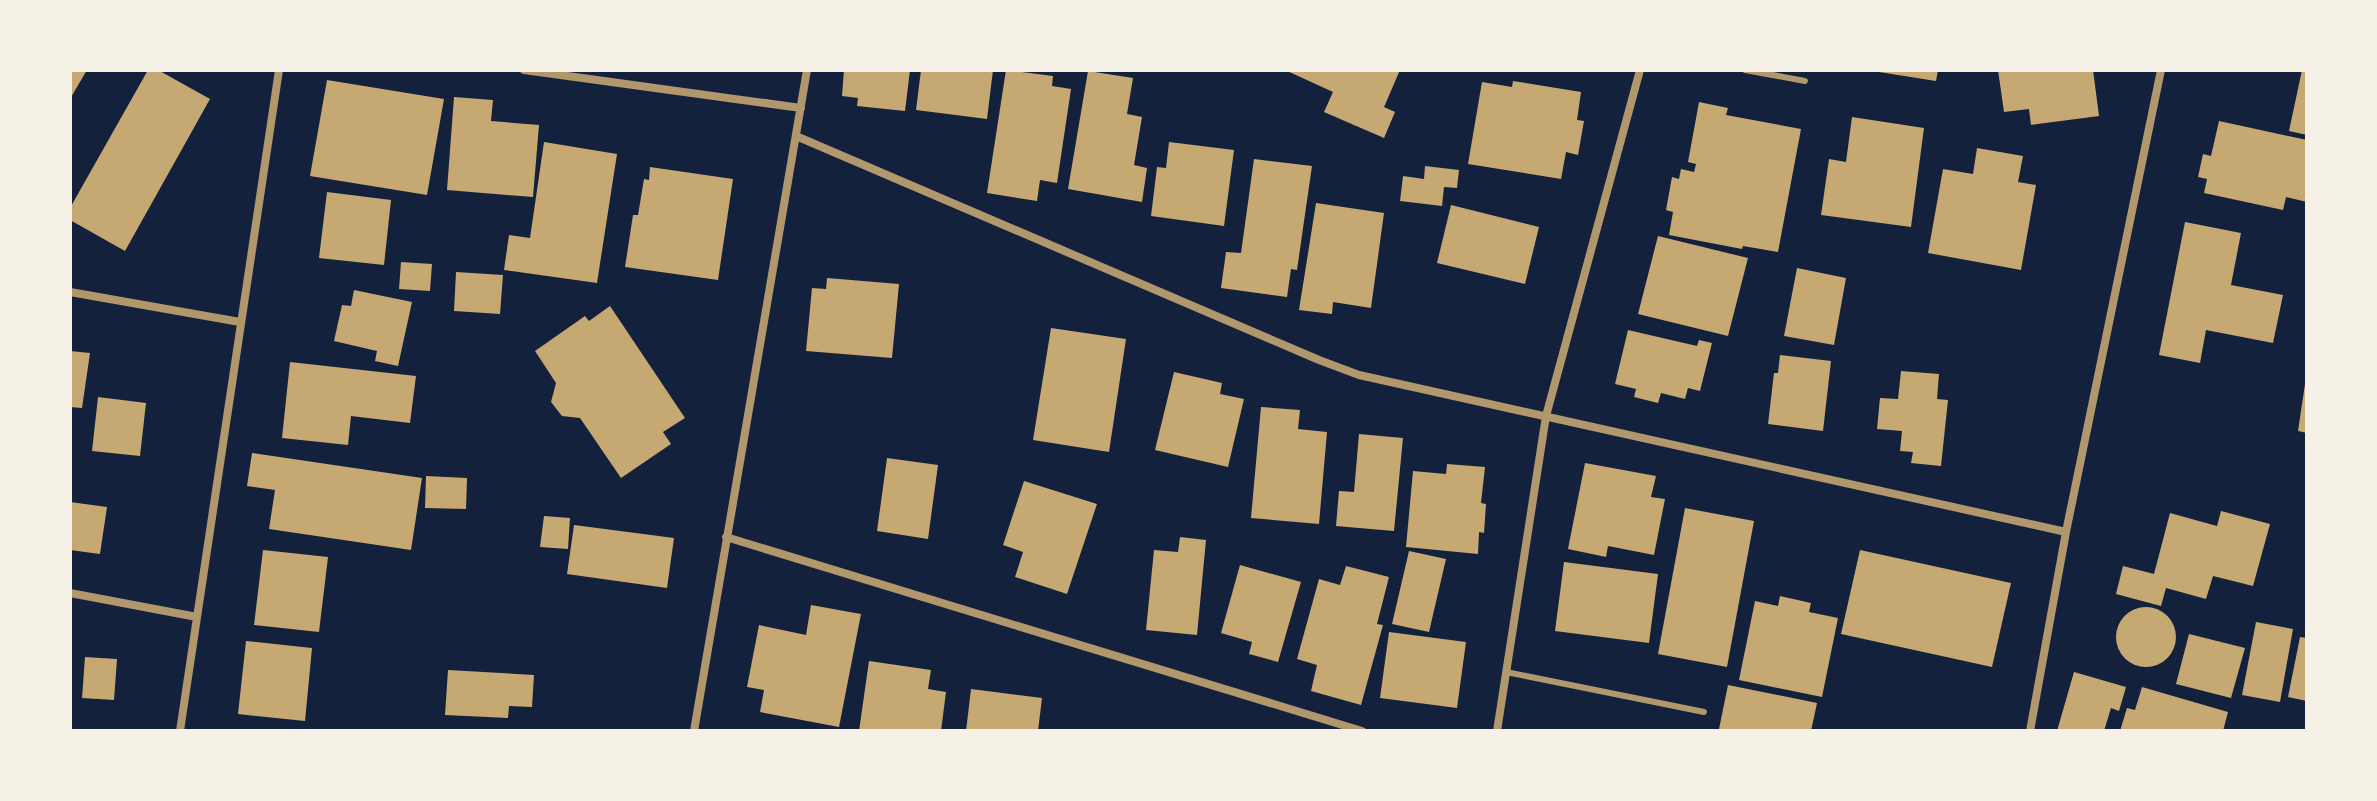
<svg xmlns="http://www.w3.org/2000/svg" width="2377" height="801" viewBox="0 0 2377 801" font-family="Lato,sans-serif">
<rect width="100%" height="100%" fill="#14213d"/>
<path fill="#c6a872" d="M70 70H87L70 99Z
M148 70H158L210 99 125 251 70 220V208Z
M844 70H910L905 111 857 106 858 98 842 96Z
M921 70H993L987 119 916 110Z
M1006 70 1053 76 1052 86 1071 89 1057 183 1040 180 1037 201 987 193Z
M1285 70H1400L1384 107 1395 112 1384 138 1324 112 1333 92Z
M1879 70H1938L1936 81 1879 72Z
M1998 70H2093L2099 116 2031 125 2029 109 2004 112Z
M2302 70H2307V135L2289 131Z
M1088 71 1133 78 1127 114 1142 117 1134 165 1147 168 1142 202 1068 189Z
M327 80 444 99 427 195 310 176Z
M1513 81 1581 92 1577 120 1584 121 1578 155 1566 152 1561 179 1468 164 1482 82 1512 87Z
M454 97 493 100 491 121 539 125 533 197 447 190Z
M1699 102 1728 108 1726 115 1801 129 1778 252 1743 246 1742 249 1669 235 1673 212 1666 210 1672 177 1679 179 1681 169 1694 172 1696 164 1688 162Z
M1852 117 1924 128 1911 227 1821 215 1829 159 1846 162Z
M2219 121 2307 140V202L2286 197 2283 210 2204 193 2207 179 2198 177 2203 154 2211 156Z
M544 142 617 154 597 283 504 270 509 235 530 238Z
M1169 142 1234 150 1224 226 1151 216 1157 167 1166 168Z
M1977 148 2023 156 2018 182 2036 185 2021 270 1928 253 1943 169 1973 174Z
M1254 159 1312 166 1297 270 1291 269 1287 297 1221 288 1226 252 1241 253Z
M1425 166 1459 170 1457 188 1444 187 1442 206 1400 201 1403 176 1424 179Z
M650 167 733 179 718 280 625 267 633 215H638L644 179 649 180Z
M327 192 391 200 384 265 319 258Z
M1316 203 1384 213 1371 308 1333 302 1332 314 1299 310Z
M1451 205 1539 227 1525 284 1437 263Z
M2185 222 2241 233 2231 285 2283 295 2273 343 2206 330 2200 363 2159 355Z
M1658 236 1748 258 1728 336 1638 314Z
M401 262 432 264 430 291 399 289Z
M1797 268 1846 278 1834 345 1784 336Z
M456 272 503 275 500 314 454 311Z
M827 278 899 284 892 358 806 351 812 288 826 289Z
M354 290 412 302 398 366 375 361 377 351 334 341 342 305 351 306Z
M610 306 685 418 663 432 671 444 621 478 580 418 562 416 551 402 556 383 535 351 585 316 589 321Z
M1051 328 1126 339 1109 452 1033 440Z
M1628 330 1697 346 1699 340 1712 343 1700 391 1688 388 1685 399 1661 393 1658 403 1634 397 1636 389 1615 384Z
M70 351 90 353 82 408 70 407Z
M1780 355 1831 361 1823 431 1768 424 1774 373H1778Z
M290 362 416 376 410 423 351 416 348 445 282 438Z
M1901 371 1939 374 1937 399 1948 400 1941 466 1911 463 1913 452 1900 451 1902 431 1877 429 1880 398 1898 399Z
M1174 372 1222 383 1220 394 1244 399 1228 467 1155 450Z
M2305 384H2307V433L2298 431Z
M98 397 146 403 140 456 92 451Z
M1261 407 1300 410 1298 429 1327 432 1319 524 1251 518Z
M1359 434 1403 438 1394 531 1336 526 1339 491 1354 492Z
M252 453 422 478 411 550 269 529 275 490 247 486Z
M887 458 938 465 928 539 877 531Z
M1585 463 1656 476 1651 497 1665 499 1654 555 1608 546 1606 557 1568 549Z
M1447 464 1485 467 1481 503 1486 504 1484 533 1479 532 1478 554 1406 547 1413 471 1446 474Z
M426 476 467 478 466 509 425 508Z
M1024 481 1097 504 1067 594 1015 577 1023 552 1003 545Z
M70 502 107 507 100 554 70 550Z
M1685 508 1754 521 1727 667 1658 654Z
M2221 511 2270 524 2253 586 2213 576 2206 599 2166 588 2161 606 2116 594 2123 566 2154 574 2170 513 2217 526Z
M544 516 570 518 568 549 540 547Z
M574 525 674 538 667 588 567 574Z
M1180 537 1206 540 1197 635 1146 630 1154 550 1178 552Z
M263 550 328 557 319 632 254 625Z
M1860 550 2011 583 1992 667 1841 634Z
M1409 551 1446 559 1429 632 1392 624Z
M1564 562 1658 574 1649 643 1555 631Z
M1240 565 1301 582 1278 662 1249 654 1252 642 1221 633Z
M1346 566 1389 577 1377 624 1383 625 1361 705 1311 691 1317 665 1297 659 1319 579 1340 585Z
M1780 596 1811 603 1809 612 1838 618 1822 697 1739 680 1755 601 1778 606Z
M811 605 861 614 839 727 760 712 764 690 747 687 759 625 806 635Z
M2116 637a30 30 0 1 1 60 0a30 30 0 1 1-60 0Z
M2256 622 2293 629 2280 702 2242 695Z
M1389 632 1466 642 1457 708 1380 698Z
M2189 634 2245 648 2231 698 2176 684Z
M2300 637 2307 638V701L2288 697Z
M246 641 312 648 305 721 238 714Z
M85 657 117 659 114 700 82 698Z
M869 661 931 670 928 689 946 692 941 731 925 729V731H859Z
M448 670 534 675 532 707 509 706 508 718 445 715Z
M2074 672 2126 687 2119 711 2111 708 2104 731H2057Z
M1728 685 1817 703 1811 731H1728L1719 729Z
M2142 687 2228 712 2223 731H2120L2127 708 2135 710Z
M971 689 1042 698 1038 731H966Z"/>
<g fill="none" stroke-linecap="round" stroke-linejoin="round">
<path stroke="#b1986c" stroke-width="6" d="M1745 70 1805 81
M1506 672 1704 712"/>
<path stroke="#b1986c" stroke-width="8" d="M524 70 801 108
M796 136 1319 360 1359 375 2066 532
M70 292 240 322
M726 537 1362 731
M70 593 197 617
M180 731 279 70
M694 731 807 70
M1497 731 1546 416 1640 70
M2030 731 2066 532 2161 70"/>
</g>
<rect width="2377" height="801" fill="none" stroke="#f6f1e7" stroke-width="144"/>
</svg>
